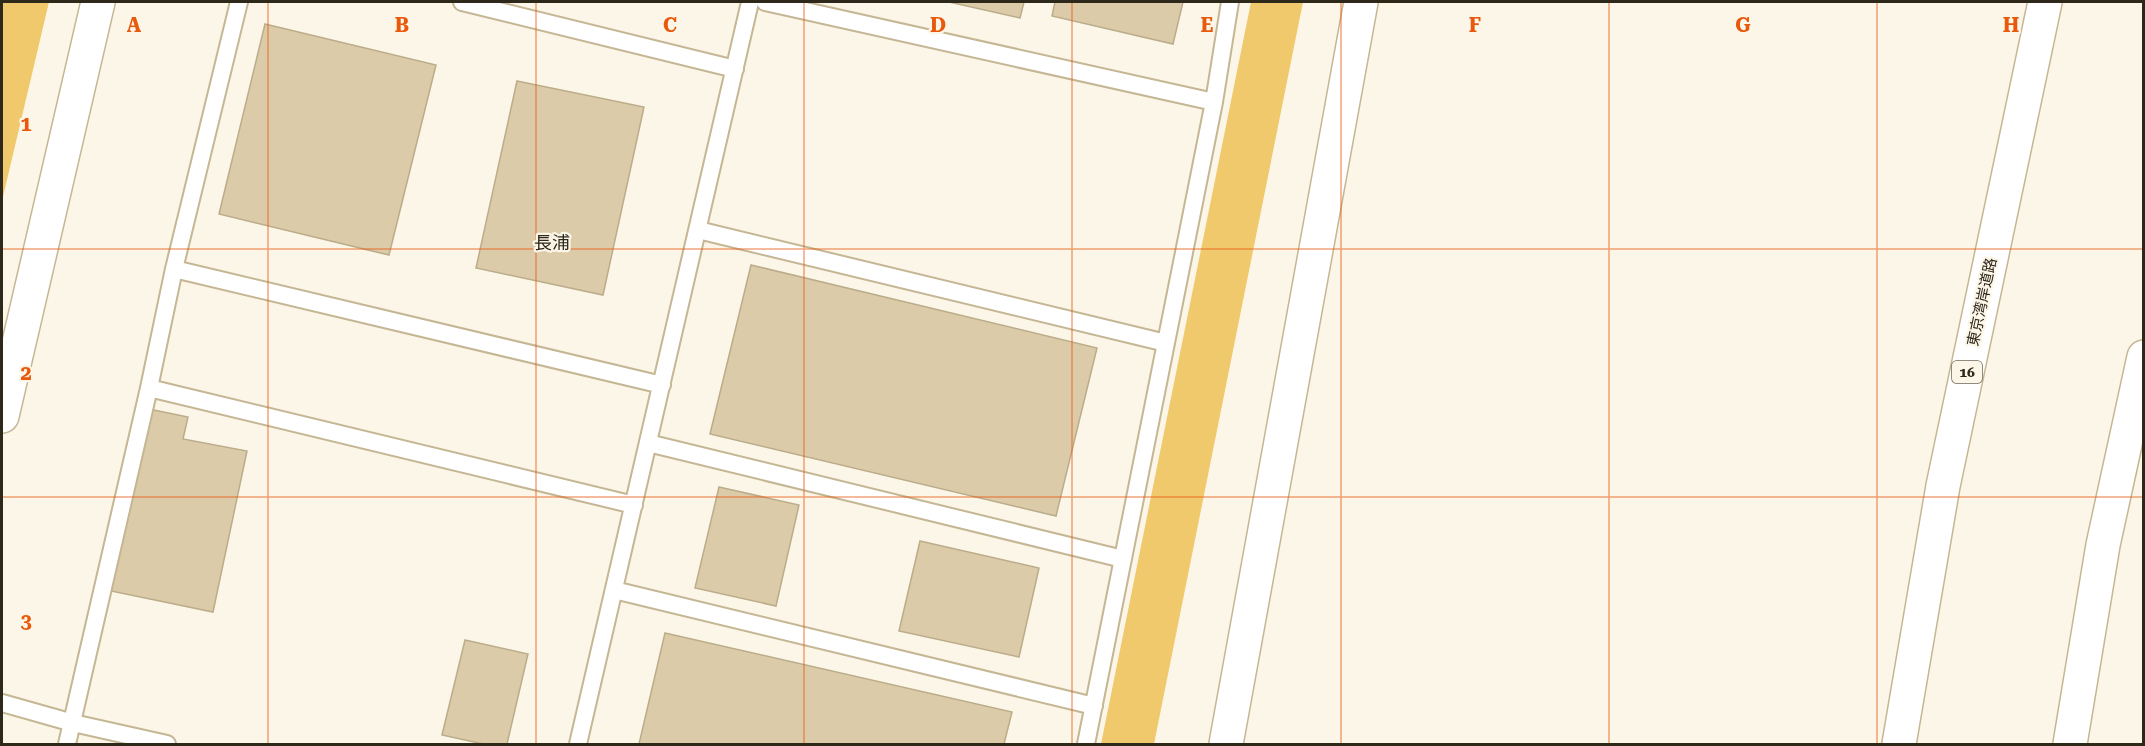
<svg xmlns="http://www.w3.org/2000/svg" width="2145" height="746" viewBox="0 0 2145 746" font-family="'Roboto Serif','Noto Sans JP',serif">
<rect width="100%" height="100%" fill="#fcf6e8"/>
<path fill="#f0c96d" d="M2 2H49L2 201Z
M1251 2H1303L1154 744H1101Z"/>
<path fill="#dbcba9" stroke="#bbac8a" stroke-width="1.5" d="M949 2H1024L1020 18Z
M1055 2H1183L1173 44 1052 16Z
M265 24 436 65 389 255 219 214Z
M517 81 644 107 603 295 476 268Z
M751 265 1097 348 1056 516 710 434Z
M149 409 188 417 183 439 247 451 213 612 111 591Z
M719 487 799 505 776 606 695 588Z
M920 541 1039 568 1019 657 899 631Z
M665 633 1012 712 1004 744H639Z
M465 640 528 654 507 744H483L442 735Z"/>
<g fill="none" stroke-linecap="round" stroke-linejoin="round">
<defs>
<path id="lane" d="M462 2 735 69
M765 2 1214 102
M698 230 1166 343
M174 269 662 385
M149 388 634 505
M648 443 1123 559
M614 590 1094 706
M2 703 73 723 167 744
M67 744 149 388 174 269 239 2
M578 744 750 2
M1086 744 1214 102 1230 2"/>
<path id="secondary" d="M2 416 98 2
M1226 744 1361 2"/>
<path id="highway" d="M1899 744 1943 486 2045 2
M2070 744 2103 545 2144 357"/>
</defs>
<use href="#lane" stroke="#c5b694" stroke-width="20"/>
<use href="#secondary" stroke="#c5b694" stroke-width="36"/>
<use href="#highway" stroke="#c5b694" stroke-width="36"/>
<use href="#lane" stroke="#fff" stroke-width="16"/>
<use href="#secondary" stroke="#fff" stroke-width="33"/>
<use href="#highway" stroke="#fff" stroke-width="33"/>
</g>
<path fill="none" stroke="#e8590c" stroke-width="1.5" stroke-opacity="0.55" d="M268 2V744M536 2V744M804 2V744M1072 2V744M1341 2V744M1609 2V744M1877 2V744M2 249H2144M2 497H2144"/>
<g text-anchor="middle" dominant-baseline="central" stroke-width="4.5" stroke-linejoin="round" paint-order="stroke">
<rect fill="#fcf6e8" stroke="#6c6658" stroke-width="1.5" x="1952" y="361" width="30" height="22" rx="4.5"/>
<g font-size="14" font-weight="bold" fill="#2e281b">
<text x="1967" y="372">16</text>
</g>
<g font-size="15" fill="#2e281b" stroke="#fcf6e8">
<text transform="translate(1982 302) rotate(-78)">東京湾岸道路</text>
</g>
<g font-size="18" fill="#2e281b" stroke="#fcf6e8">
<text x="552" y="242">長浦</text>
</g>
</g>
<g font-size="20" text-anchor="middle" font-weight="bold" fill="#e8590c" stroke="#fcf6e8" stroke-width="4.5" stroke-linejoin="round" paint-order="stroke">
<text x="134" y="32">A</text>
<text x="402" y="32">B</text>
<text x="670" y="32">C</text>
<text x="938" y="32">D</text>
<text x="1207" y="32">E</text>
<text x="1475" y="32">F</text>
<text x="1743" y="32">G</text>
<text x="2011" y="32">H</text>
<text x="26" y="131">1</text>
<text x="26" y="380">2</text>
<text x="26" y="628">3</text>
</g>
<rect width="2145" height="746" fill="none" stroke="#2e281b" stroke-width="6"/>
</svg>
